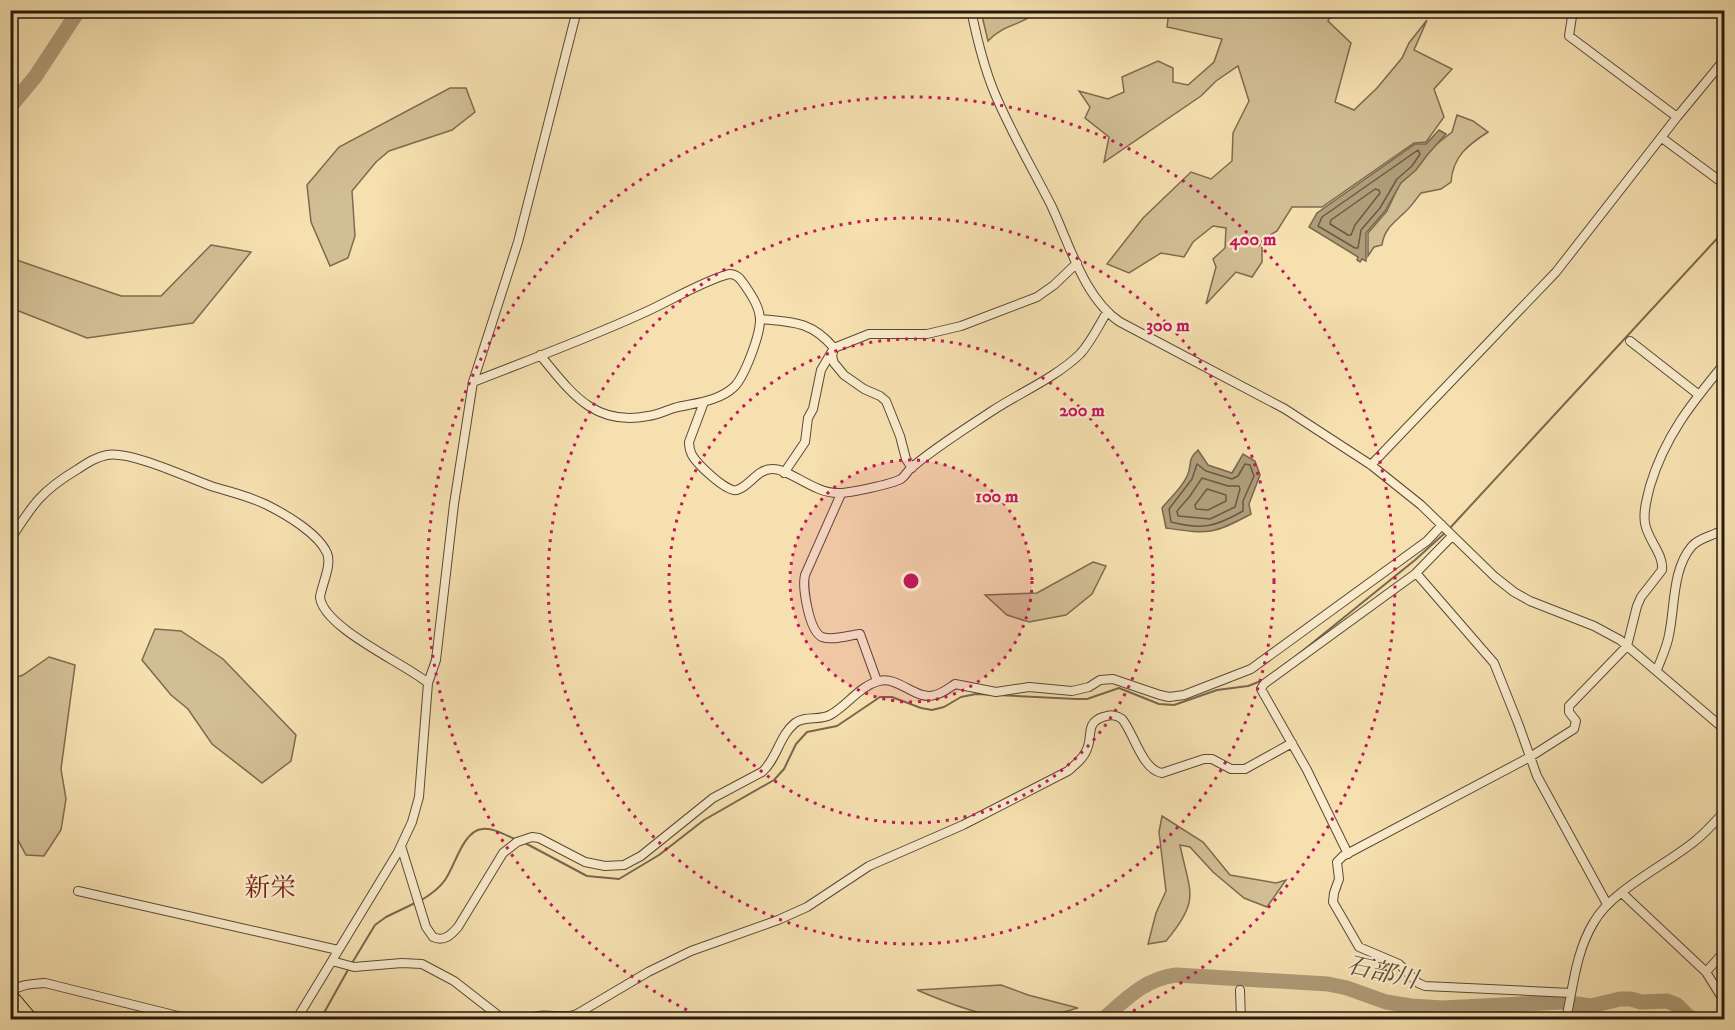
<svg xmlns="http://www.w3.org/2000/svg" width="1735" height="1030" viewBox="0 0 1735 1030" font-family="'IM FELL DW Pica','Noto Serif JP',serif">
<rect width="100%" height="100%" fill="#f6e0b0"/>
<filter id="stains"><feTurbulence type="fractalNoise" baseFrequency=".00333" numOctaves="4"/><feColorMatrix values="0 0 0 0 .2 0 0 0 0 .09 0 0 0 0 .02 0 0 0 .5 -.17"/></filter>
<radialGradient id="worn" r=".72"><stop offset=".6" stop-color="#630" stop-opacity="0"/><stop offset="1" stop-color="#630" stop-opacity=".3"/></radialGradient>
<path fill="#d2be94" stroke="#7c6b50" stroke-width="1.5" d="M998 10H1038V11C1024 25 1003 24 988 41L982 16Z
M1169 11H1333L1328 21 1351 43 1335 102 1354 110 1377 88 1402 58 1409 43 1427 20 1414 50 1452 69 1434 89 1444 117 1426 142 1414 143 1322 207H1292L1277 231 1262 240V262L1252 277 1236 272 1206 304 1216 267 1213 259 1225 248 1226 228 1213 226 1193 242 1184 257 1161 253 1129 273 1107 264 1143 218 1191 172 1211 179 1232 161 1233 133 1249 101 1238 66 1216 81 1201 96 1104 162 1109 137 1085 118 1090 107 1079 91 1108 99 1124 92 1122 77 1158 61 1173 68V82L1188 85 1214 62 1222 39 1167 27Z
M450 88H466L475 112 452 130 389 151 376 162 352 191 355 236 348 258 330 266 311 222 307 185 339 147Z
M1457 115 1473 121 1488 132C1468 145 1453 156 1451 182L1441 189 1421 193C1416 199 1411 207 1405 212 1394 223 1384 229 1382 245L1374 247 1368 256V233L1387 211 1400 183 1429 150 1452 132Z
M211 245 251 252 193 323 87 338 11 308V258L121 296H161Z
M1093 562 1106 566 1092 594 1066 615 1029 622 1007 615 985 595 1037 593Z
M155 629 181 631 223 659 296 735 291 761 262 783 212 744 188 709 171 695 142 660Z
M49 657 75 665 61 769 66 799 61 830 44 856 26 855 11 827V679L23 675Z
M1162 816 1203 842 1230 875 1276 883 1286 880 1267 907 1244 898 1213 872 1190 847 1180 845C1190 894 1201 899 1166 941L1148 944 1156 913 1166 891 1159 832Z
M1001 985 1028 995 1078 1008C1062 1012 1045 1019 1028 1020 995 1021 947 1003 917 990Z"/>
<path fill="#af9c78" stroke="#78674d" stroke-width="1.5" d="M1439 130 1446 134 1428 154 1416 170 1401 183 1385 211 1366 233V261L1362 259 1360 262 1357 260 1358 257 1309 227 1317 213 1415 144H1426Z
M1198 450 1208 465 1232 473 1243 454 1255 461 1260 475 1249 504 1251 514C1212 535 1209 534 1166 528L1162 508C1170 498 1182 488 1187 476 1193 464 1186 461 1198 450Z"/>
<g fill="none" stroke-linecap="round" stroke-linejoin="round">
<path stroke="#6a5a42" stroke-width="1.5" d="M1418 150 1420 154 1412 166 1397 179 1380 208 1361 230 1358 248H1355L1318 226 1322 217Z
M1375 189 1379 190 1380 193 1355 225 1351 235H1348L1330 224 1331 220Z
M1197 464 1206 471 1232 479 1238 476 1245 464 1250 465 1254 476 1243 501V511C1215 527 1202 530 1171 522L1169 509 1192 479Z
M1202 478 1228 486H1239L1240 489 1235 507 1210 519 1178 516 1177 511 1190 496Z
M1207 489 1226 495V501L1208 510 1196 509 1195 505Z"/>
<path stroke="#78674d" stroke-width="2" d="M1450 528 1724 231
M1295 657 1415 560 1446 532
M525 843 587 876 619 879 659 855 704 820 774 780 784 769 796 744 807 732 837 726 880 697H892L921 708 932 710 944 707 961 697 976 694 1076 699H1087L1119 688 1159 704 1174 705 1217 690 1248 686 1261 681
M420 901C430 895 439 889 445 880 455 866 463 831 482 829 493 827 507 836 517 840
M352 963 375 925 386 917 415 903
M320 1020 349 968"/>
<path stroke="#af9c78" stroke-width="15" d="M10 107 35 77 79 10
M1102 1020C1125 1000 1144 979 1176 975L1328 984 1347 988 1386 1002 1411 1006 1443 1008 1562 1002 1591 1006 1620 999H1631L1641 1002 1667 1001 1677 1005 1688 1016 1696 1020"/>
<defs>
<path id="minor" d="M971 10C977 39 984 68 995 94 1011 132 1032 168 1051 205 1069 243 1084 298 1120 322L1285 409 1371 465 1421 505 1495 577 1514 592 1530 601 1594 626 1620 640 1724 729
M1573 10 1569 36 1677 117
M1662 138 1724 184
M760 319C793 322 811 321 834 348L832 356 834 363 844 375 864 389 880 396 886 401 900 436 906 459 912 468
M1630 341 1699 395
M473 382C529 360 586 339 641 314 669 302 700 282 729 274 738 274 741 280 746 287 752 296 760 308 760 320 760 335 745 376 734 387 718 402 693 403 674 408 665 411 657 415 648 416 593 427 570 391 540 355
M704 402 689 442C689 447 690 451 692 455 697 464 727 493 737 490 750 486 757 469 772 469 789 468 814 494 839 493 850 493 892 484 901 479 905 476 907 472 910 469 934 448 965 429 992 411 1021 392 1055 378 1080 354 1091 342 1099 325 1107 312
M1371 465 1556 272 1677 117 1724 60
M784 473 805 442 808 418 813 409 821 370 834 348 869 334H927L961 326 1037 297 1054 285 1077 263
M841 494 805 575C802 587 809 631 822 637 832 641 850 635 860 634L877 681
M10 540C33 504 41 491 78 469 87 463 96 457 107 455 131 451 186 477 211 486 230 492 249 496 267 505 285 514 318 533 327 553 332 565 322 584 320 597 323 628 406 664 428 683
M1416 573 1494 663 1518 723 1537 776 1607 904
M1657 670C1661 659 1667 647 1669 635 1675 607 1672 569 1692 546 1700 537 1714 536 1724 529
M401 846 426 927 433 937C444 942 451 935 458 927L503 853 517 842 532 837 539 838 585 862 605 866 624 865 641 856 713 798 762 772C777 759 779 736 795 723 805 715 819 721 830 715 847 706 859 686 879 681 899 676 916 701 935 695 943 693 949 688 955 684L996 692 1029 687 1072 691 1089 687 1100 680 1113 679 1160 695 1169 697 1184 695 1251 669 1427 541 1442 525
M1348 854 1307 770 1261 689 1264 684 1415 574 1452 536
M78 891 338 950
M1622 893 1706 972 1724 1001
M332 961 354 967 402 963 422 964 454 981 504 1020
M1706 972 1724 952
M1240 990 1241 1020
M10 992C21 984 32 984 45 983L194 1020
M1571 993 1425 986 1418 983 1399 964 1359 947 1333 902 1334 893 1339 879 1337 862 1343 856 1530 757 1574 729 1576 721 1569 712V706L1627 646 1637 606 1641 597 1662 570C1664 554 1647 539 1645 523 1643 511 1647 498 1650 486 1665 436 1691 404 1724 364
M296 1020 398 852 412 822 419 797 428 683 436 660 454 504 473 382 518 242 577 10
M528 1020C543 1010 560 1021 577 1014L648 972 691 951 778 920 807 907 869 866 963 825 1068 771C1075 765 1084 758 1087 749 1093 736 1085 723 1103 717 1110 715 1115 714 1122 719 1134 733 1142 770 1162 773L1204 759H1212L1231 769H1245L1292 743
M1566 1020C1573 987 1576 951 1594 922 1612 890 1666 865 1695 841 1705 833 1715 822 1724 812"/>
<path id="highway" d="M10 994 32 1020"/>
</defs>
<use href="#minor" stroke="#594a35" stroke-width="10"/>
<use href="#highway" stroke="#25180c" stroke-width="14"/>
<use href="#minor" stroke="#f9ebcc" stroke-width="8"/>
<use href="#highway" stroke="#f6e0b0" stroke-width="12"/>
</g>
<circle cx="911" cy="581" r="121" fill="#c2185b" fill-opacity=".12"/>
<g fill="none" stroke="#c2185b" stroke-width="3" stroke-dasharray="3 6">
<circle cx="911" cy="581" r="121"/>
<circle cx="911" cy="581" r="242"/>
<circle cx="911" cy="581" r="363"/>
<path d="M703 1018A484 484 0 1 1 1119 1018"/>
</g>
<g text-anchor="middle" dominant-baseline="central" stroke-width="4.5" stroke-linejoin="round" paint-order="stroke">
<g font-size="24" font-style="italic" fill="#5c4d37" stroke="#f9ebcc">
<text transform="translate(1382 973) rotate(13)">石部川</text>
</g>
<g font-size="26" fill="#7a1f14" stroke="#f9ebcc">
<text x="270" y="888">新栄</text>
</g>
</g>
<circle cx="911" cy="581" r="9" fill="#c2185b" stroke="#f9ebcc" stroke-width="3"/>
<g font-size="18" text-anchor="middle" font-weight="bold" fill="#c2185b" stroke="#f9ebcc" stroke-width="4.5" stroke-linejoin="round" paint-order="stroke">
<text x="1253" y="245">400 m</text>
<text x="1168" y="331">300 m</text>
<text x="1082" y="416">200 m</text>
<text x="997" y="502">100 m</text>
</g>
<rect width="1735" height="1030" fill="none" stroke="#f6e0b0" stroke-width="36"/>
<rect x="12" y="12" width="1711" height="1006" fill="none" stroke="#25180c" stroke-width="3"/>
<rect x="18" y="18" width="1699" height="994" fill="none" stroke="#25180c" stroke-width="1.5"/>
<rect width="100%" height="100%" filter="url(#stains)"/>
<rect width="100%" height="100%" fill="url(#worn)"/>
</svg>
